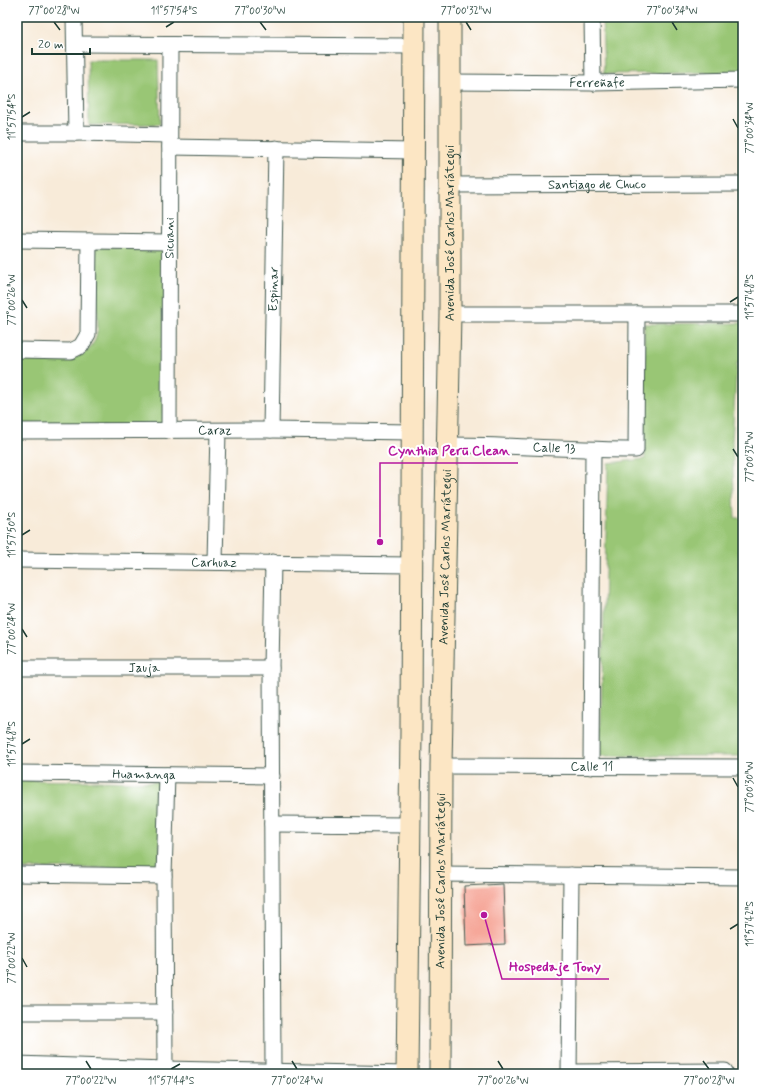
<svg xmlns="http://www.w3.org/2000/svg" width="760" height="1091" viewBox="0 0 760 1091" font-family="Mynerve,sans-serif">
<rect width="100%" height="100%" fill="#fff"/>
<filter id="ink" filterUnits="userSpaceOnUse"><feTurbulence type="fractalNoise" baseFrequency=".025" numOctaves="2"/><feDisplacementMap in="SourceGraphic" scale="8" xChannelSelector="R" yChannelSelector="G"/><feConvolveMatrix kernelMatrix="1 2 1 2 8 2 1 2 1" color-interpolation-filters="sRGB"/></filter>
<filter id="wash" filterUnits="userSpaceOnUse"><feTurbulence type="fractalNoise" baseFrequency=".012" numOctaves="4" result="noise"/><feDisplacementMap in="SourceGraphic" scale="16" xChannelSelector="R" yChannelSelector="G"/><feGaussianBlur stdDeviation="0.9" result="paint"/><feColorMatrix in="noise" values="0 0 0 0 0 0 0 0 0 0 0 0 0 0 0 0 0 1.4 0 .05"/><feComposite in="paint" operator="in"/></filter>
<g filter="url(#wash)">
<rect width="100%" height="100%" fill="#f8ebd9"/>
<path fill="#99c674" stroke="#5c8254" d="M602 17H743V72L604 74Z
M88 60H158L160 124 89 125Z
M167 246 164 427 17 426V357H76L89 350 95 340 98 328 95 247Z
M743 323V362H737L732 441 735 518H743V756H600L608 463 645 459 644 324Z
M17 780 160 782V867L17 869Z"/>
<g id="blocks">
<path fill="#f6a79a" d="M503 884 505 944 466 946 464 886Z"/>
</g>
</g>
<g filter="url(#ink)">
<use href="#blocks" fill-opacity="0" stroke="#40574d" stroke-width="1"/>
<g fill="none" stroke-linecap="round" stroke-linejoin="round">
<defs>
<g id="minor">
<path d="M74 17 76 133"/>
<path d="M592 17 593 83"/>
<path d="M75 44 414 46"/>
<path id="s1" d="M451 82 593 83 743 80"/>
<path d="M17 133H76L169 135"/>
<path d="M170 147 414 151"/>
<path id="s2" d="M450 185 743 184"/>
<path d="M17 240 169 242"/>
<path d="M450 314H743"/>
<path d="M17 350 71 351 81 346 88 334 89 241"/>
<path id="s3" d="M271 430 276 148"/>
<path id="s4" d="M17 431 271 430 412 432"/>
<path id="s5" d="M169 431 170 45"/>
<path id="s6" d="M448 445C511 445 573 450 636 450L637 314"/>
<path id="s7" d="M17 560 411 565"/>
<path d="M215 562 218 431"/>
<path id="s8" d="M17 668H271"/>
<path id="s9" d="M441 766 743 767"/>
<path d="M591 767 593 450"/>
<path id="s10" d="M17 773 272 776"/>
<path d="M272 824 409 825"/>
<path d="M17 874 164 876"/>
<path d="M441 874 743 877"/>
<path d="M17 1012H165"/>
<path d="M17 1064 165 1069 407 1074"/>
<path d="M165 1069 164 876 167 775"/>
<path d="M273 1071 271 668 273 562"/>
<path d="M569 1072 725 1071V1074"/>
<path d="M569 1074 571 875"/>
</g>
<g id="secondary">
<path d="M407 1074 411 732 414 17"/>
<path id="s11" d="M440 1074 441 766 450 314V17"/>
</g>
</defs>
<use href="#minor" stroke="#40574d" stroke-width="17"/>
<use href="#secondary" stroke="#40574d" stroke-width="23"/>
<use href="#minor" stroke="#fff" stroke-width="15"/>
<use href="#secondary" stroke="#fce6c4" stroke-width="21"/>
</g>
</g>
<path fill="none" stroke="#1f3d34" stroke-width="1.5" d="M54 22 60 30M260 22 266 30M466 22 471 30M672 22 677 30M166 27 174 22M22 117 30 112M733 119 738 128M22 300 27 308M730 302 738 297M733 449 738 457M22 535 30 530M22 629 27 637M22 744 30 739M733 778 738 787M730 929 738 924M22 958 27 967M86 1061 91 1069M292 1061 297 1069M498 1061 503 1069M703 1061 709 1069M171 1069 180 1064"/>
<g text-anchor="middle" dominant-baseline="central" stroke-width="4" stroke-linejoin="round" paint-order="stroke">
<g font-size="13" fill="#1f3d34" stroke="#fff">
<text stroke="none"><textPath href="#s1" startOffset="146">Ferreñafe</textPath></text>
<text stroke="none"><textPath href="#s2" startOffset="147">Santiago de Chuco</textPath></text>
<text stroke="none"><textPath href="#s11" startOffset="841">Avenida José Carlos Mariátegui</textPath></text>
<text stroke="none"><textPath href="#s5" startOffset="193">Sicuani</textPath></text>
<text stroke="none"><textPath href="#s3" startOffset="141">Espinar</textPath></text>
<text stroke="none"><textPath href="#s4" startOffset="198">Caraz</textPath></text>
<text stroke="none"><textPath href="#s6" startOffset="106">Calle 13</textPath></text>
<text stroke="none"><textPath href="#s11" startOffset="517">Avenida José Carlos Mariátegui</textPath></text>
<text stroke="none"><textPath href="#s7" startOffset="197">Carhuaz</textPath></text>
<text stroke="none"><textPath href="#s8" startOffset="127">Jauja</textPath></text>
<text stroke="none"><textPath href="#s9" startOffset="151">Calle 11</textPath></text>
<text stroke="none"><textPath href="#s10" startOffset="127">Huamanga</textPath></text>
<text stroke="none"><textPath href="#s11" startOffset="193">Avenida José Carlos Mariátegui</textPath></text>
</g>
</g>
<path fill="none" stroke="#b5179e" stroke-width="1.5" d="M380 542L380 463H518M484 915L502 979H609"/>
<g fill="#b5179e" stroke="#fff" stroke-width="1.5">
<circle cx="380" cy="542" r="4"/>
<circle cx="484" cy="915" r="4"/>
</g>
<g font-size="14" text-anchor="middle" font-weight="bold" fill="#b5179e" stroke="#fff" stroke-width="4" stroke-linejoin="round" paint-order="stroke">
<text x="449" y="455">Cynthia Perū Clean</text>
<text x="555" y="971">Hospedaje Tony</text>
</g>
<rect width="760" height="1091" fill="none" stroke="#fff" stroke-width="44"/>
<path d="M32 48v6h58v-6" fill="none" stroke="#1f3d34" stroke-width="2"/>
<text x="38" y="48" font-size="12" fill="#1f3d34" stroke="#ffffff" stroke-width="3" paint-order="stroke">20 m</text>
<rect x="22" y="22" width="716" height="1047" fill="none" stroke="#1f3d34" stroke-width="1.5"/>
<g font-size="10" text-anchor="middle" fill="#1f3d34">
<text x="54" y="14">77°00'28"W</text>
<text x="174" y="14">11°57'54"S</text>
<text x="260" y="14">77°00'30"W</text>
<text x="466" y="14">77°00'32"W</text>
<text x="672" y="14">77°00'34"W</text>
<text transform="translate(11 117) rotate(-90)" y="4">11°57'54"S</text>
<text transform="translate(749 128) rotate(-90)" y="4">77°00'34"W</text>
<text transform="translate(749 297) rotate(-90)" y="4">11°57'48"S</text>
<text transform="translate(11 300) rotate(-90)" y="4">77°00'26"W</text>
<text transform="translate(749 457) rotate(-90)" y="4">77°00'32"W</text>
<text transform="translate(11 535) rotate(-90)" y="4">11°57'50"S</text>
<text transform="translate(11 629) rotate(-90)" y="4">77°00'24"W</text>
<text transform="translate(11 744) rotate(-90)" y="4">11°57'48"S</text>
<text transform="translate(749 787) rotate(-90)" y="4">77°00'30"W</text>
<text transform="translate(749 924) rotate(-90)" y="4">11°57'42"S</text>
<text transform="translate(11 958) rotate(-90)" y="4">77°00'22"W</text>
<text x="91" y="1084">77°00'22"W</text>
<text x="171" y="1084">11°57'44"S</text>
<text x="297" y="1084">77°00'24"W</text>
<text x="503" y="1084">77°00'26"W</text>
<text x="709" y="1084">77°00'28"W</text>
</g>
</svg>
